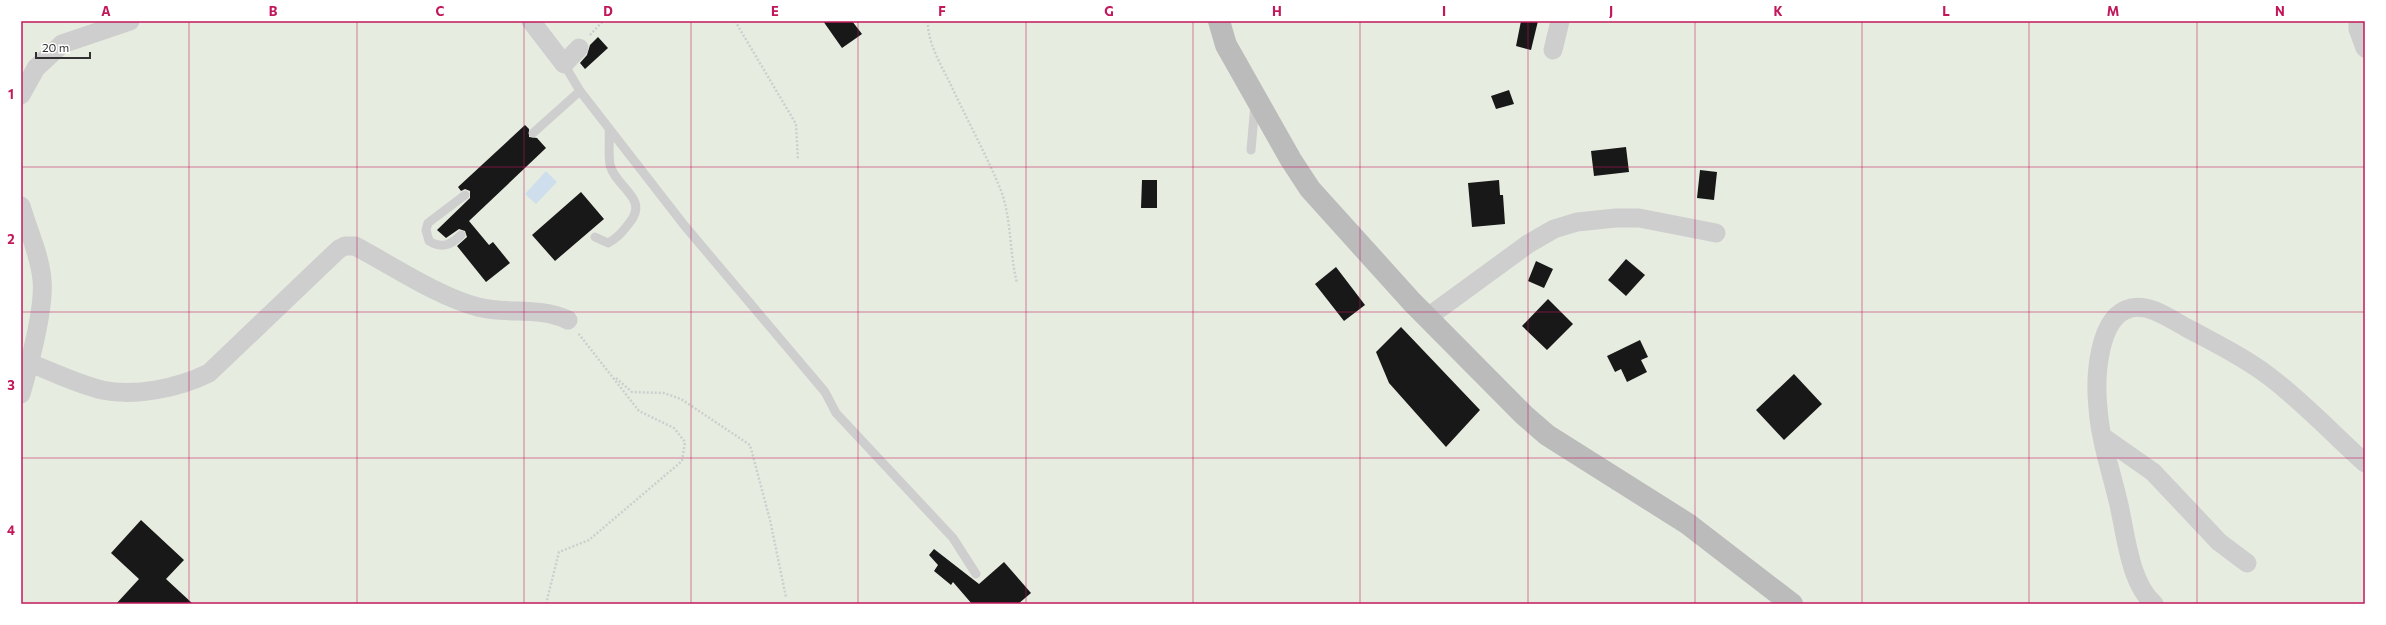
<svg xmlns="http://www.w3.org/2000/svg" width="2386" height="625" viewBox="0 0 2386 625" font-family="Commissioner,sans-serif">
<rect width="100%" height="100%" fill="#fff"/>
<path fill="#e6ede0" d="M21 21H2365V604H21Z"/>
<path fill="#cedeec" d="M546 171 557 182 536 204 525 194Z"/>
<path fill="#181818" d="M823 21H852L862 34 842 48Z
M1521 21H1538L1531 50 1516 46Z
M598 37 608 48 585 69 580 63 587 55 590 45Z
M1509 90 1514 104 1496 109 1491 96Z
M525 125 529 129V137L537 138 546 148 469 221 489 245 493 242 510 263 486 282 457 246 467 237 465 231 459 229 446 238 437 230 470 198V191L465 189 461 191 458 187Z
M1626 147 1629 172 1594 176 1591 151Z
M1700 170 1717 172 1714 200 1697 198Z
M1142 180H1157V208H1141Z
M1499 180 1500 195H1503L1505 224 1472 227 1468 183Z
M581 192 604 219 555 261 532 235Z
M1626 259 1645 275 1626 296 1608 280Z
M1536 261 1553 269 1544 288 1528 281Z
M1336 267 1365 305 1344 321 1315 284Z
M1548 299 1573 324 1547 350 1522 326Z
M1401 327 1480 410 1446 447 1389 383 1376 352Z
M1640 340 1648 357 1641 360 1647 372 1627 382 1621 369 1615 372 1607 356Z
M1794 374 1822 404 1784 440 1756 410Z
M141 520 184 560 166 579 193 604H116L139 579 111 553Z
M934 549 979 584 1004 562 1031 593 1018 604H972L953 582 951 585 934 571 938 565 929 555Z"/>
<g fill="none" stroke-linecap="round" stroke-linejoin="round">
<path stroke="#cecece" stroke-width="2.5" stroke-dasharray="2 2" stroke-linecap="butt" d="M735 21 796 124 798 160
M928 21C927 42 941 65 950 83 966 118 985 152 1000 188 1012 218 1009 252 1017 283
M590 35 603 21
M616 378 632 392 664 393 681 399 750 445 770 520 786 597
M546 604 559 552 589 540 682 461 685 442 674 428 639 411 578 333"/>
<path stroke="#cecece" stroke-width="9" d="M564 64 580 91 684 225 825 392 836 413 953 538 976 574
M533 133 580 91
M1251 150 1255 104
M461 235C451 245 442 249 429 241L426 230 428 223 465 195
M595 237 608 243C618 238 623 231 630 222 649 198 616 188 610 165 608 154 610 140 609 128"/>
<path stroke="#cecece" stroke-width="19" d="M531 21 564 64 579 48
M2358 21V29L2365 48
M1553 50 1560 21
M21 95 36 68 62 44 130 21
M21 206C28 230 40 255 42 280 45 308 29 366 21 394
M1428 317 1528 244 1554 229 1577 222 1616 218H1639L1716 233
M30 363C53 372 77 384 102 390 135 397 179 388 209 373L339 249 345 246H355C393 266 437 296 478 307 510 315 537 306 568 320
M2103 437 2153 472 2219 542 2247 563
M2154 604C2130 583 2126 536 2119 505 2112 474 2100 440 2098 408 2095 380 2097 316 2131 308 2151 304 2170 319 2187 328 2215 343 2245 358 2270 377 2304 403 2334 435 2365 463"/>
<path stroke="#bbb" stroke-width="22" d="M1219 21 1226 45 1291 160 1310 189 1412 302 1524 415 1547 435 1688 524 1792 604"/>
</g>
<path fill="none" stroke="#c2185b" stroke-width="1" stroke-opacity="0.55" d="M189 21V604M357 21V604M524 21V604M691 21V604M858 21V604M1026 21V604M1193 21V604M1360 21V604M1528 21V604M1695 21V604M1862 21V604M2029 21V604M2197 21V604M21 167H2365M21 312H2365M21 458H2365"/>
<rect width="2386" height="625" fill="none" stroke="#ffffff" stroke-width="44"/>
<path d="M36 52v6h54v-6" fill="none" stroke="#313131" stroke-width="2"/>
<text x="42" y="52" font-size="12" fill="#313131" stroke="#ffffff" stroke-width="3" paint-order="stroke">20 m</text>
<rect x="22" y="22" width="2342" height="581" fill="none" stroke="#c2185b" stroke-width="1.5"/>
<g font-size="13" text-anchor="middle" font-weight="bold" fill="#c2185b">
<text x="106" y="16">A</text>
<text x="273" y="16">B</text>
<text x="440" y="16">C</text>
<text x="608" y="16">D</text>
<text x="775" y="16">E</text>
<text x="942" y="16">F</text>
<text x="1109" y="16">G</text>
<text x="1277" y="16">H</text>
<text x="1444" y="16">I</text>
<text x="1611" y="16">J</text>
<text x="1778" y="16">K</text>
<text x="1946" y="16">L</text>
<text x="2113" y="16">M</text>
<text x="2280" y="16">N</text>
<text x="11" y="99">1</text>
<text x="11" y="244">2</text>
<text x="11" y="390">3</text>
<text x="11" y="535">4</text>
</g>
</svg>
